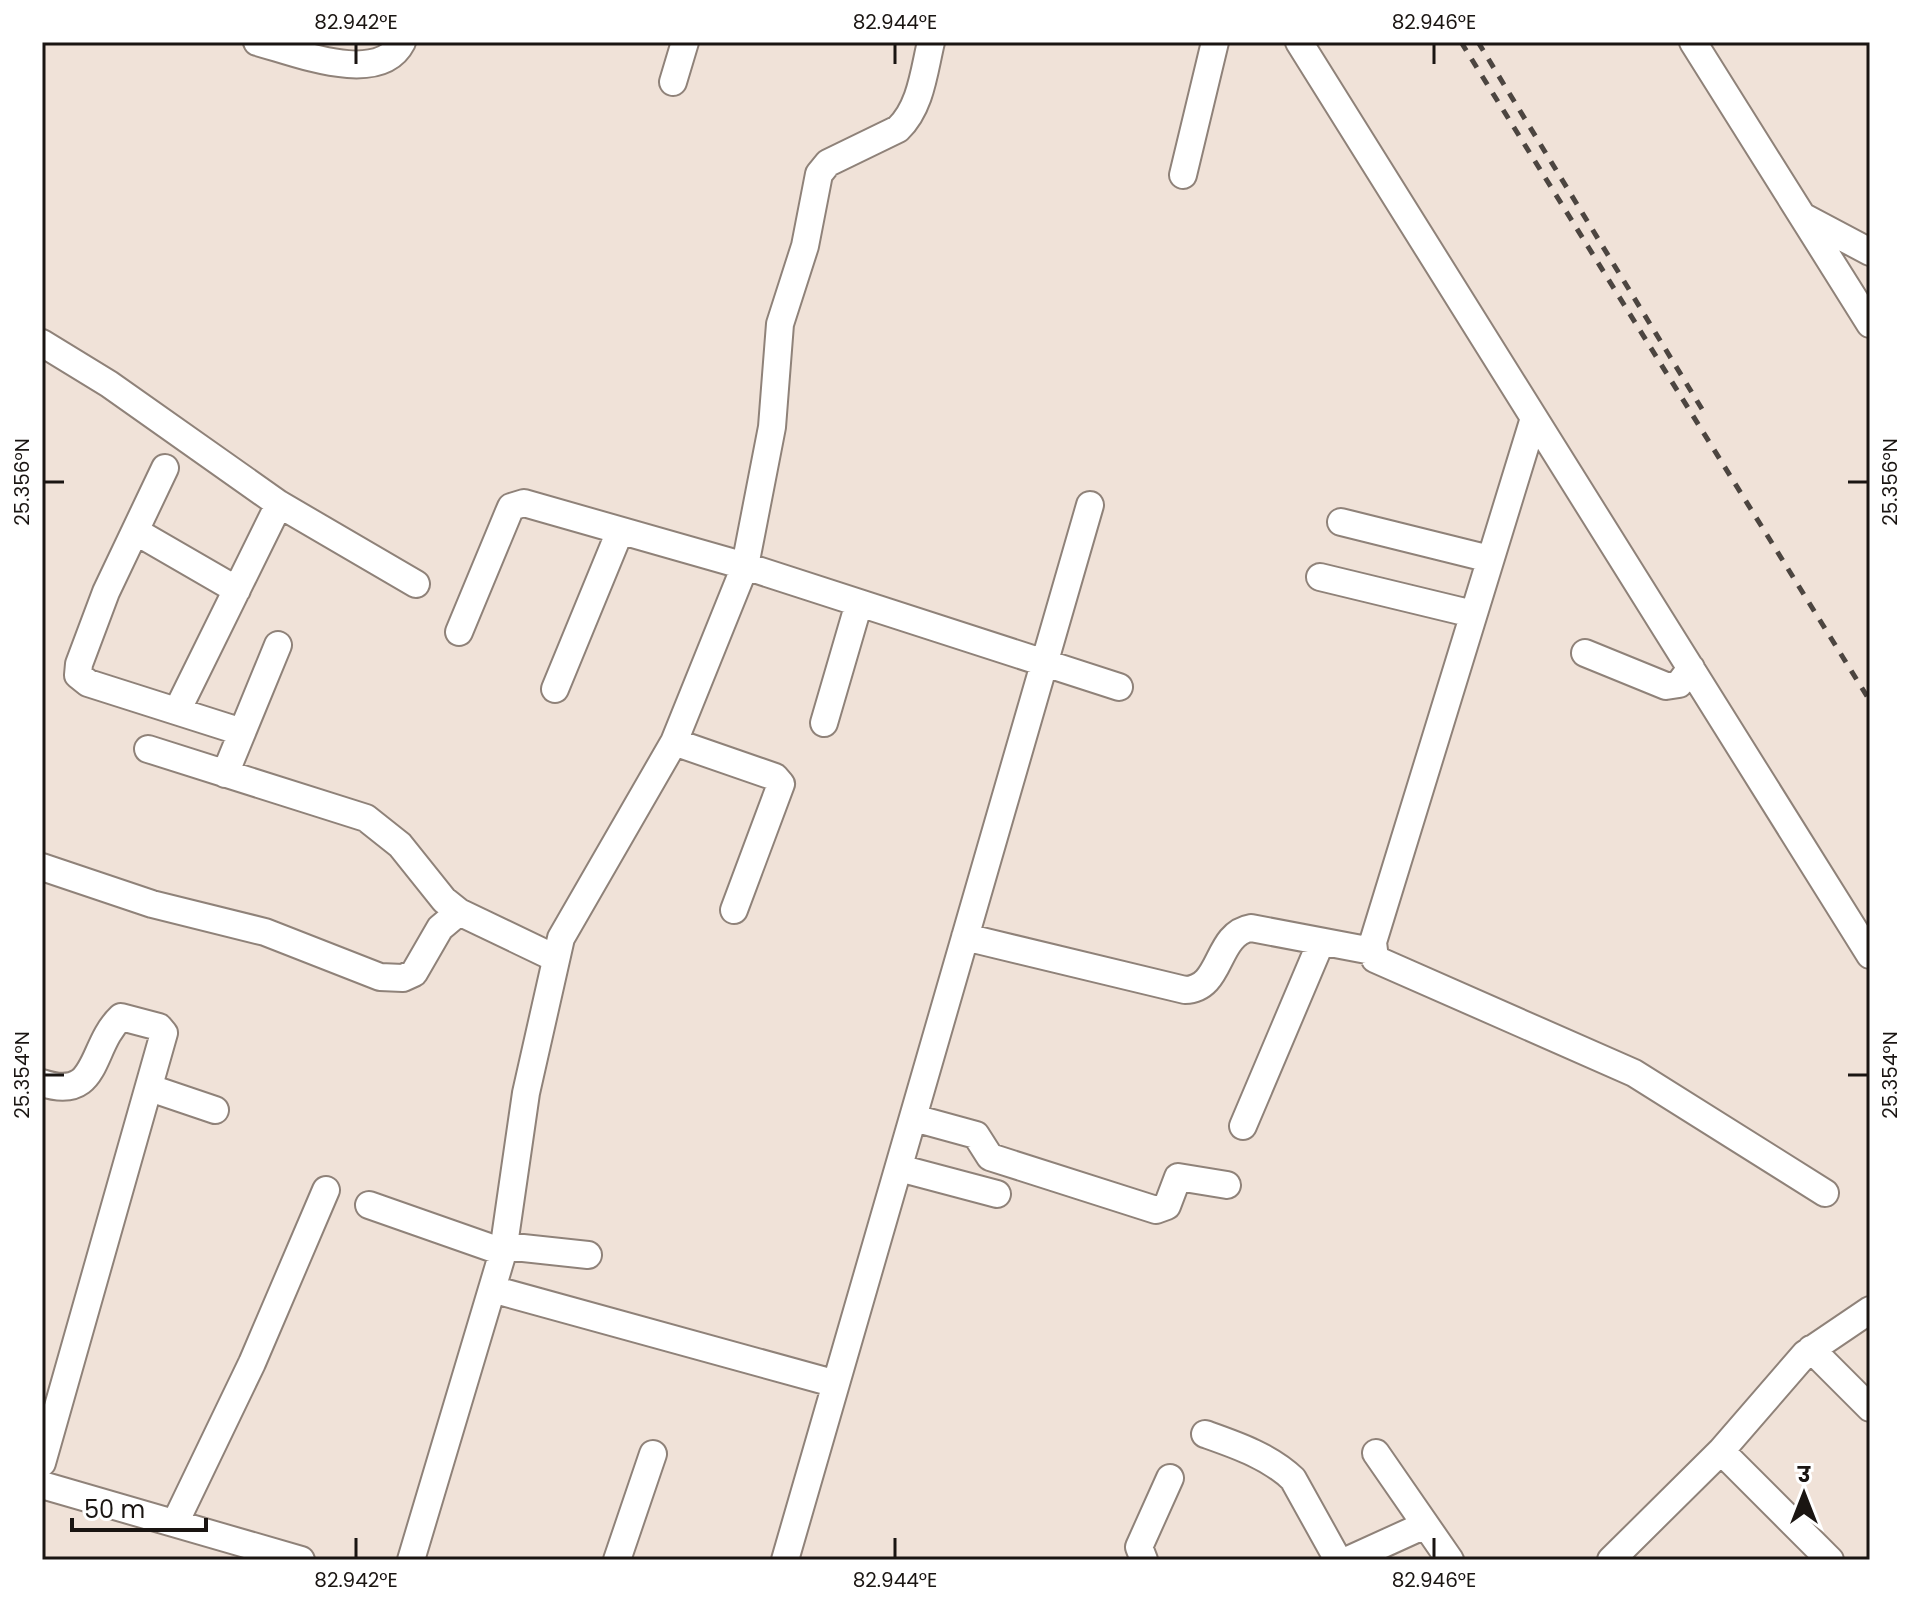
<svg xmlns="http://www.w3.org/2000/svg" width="1912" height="1602" viewBox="0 0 1912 1602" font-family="Poppins,'Noto Sans Devanagari',sans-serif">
<rect width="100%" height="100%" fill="#f0e2d8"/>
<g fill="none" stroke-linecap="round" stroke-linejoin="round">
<defs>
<path id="minor" d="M257 42C295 52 379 87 402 42
M1299 42 1870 955
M1693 42 1870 324
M673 82 685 42
M1183 175 1215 42
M1804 217 1870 252
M42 343 109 384 279 504 416 584
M1534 418 1373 942 1375 959 1634 1073 1825 1193
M165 468 106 592 79 664 78 675 88 683 242 732
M1341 522 1490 559
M135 531 237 590
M1320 577 1473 614
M459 632 508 514 511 507 524 503 745 566 1119 687
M1585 653 1666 686 1679 684 1691 668
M555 689 620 531
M177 711 279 504
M824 723 859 603
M674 742 775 777 781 784 734 910
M148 749 366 818 400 845 444 900 459 912 555 958
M225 774 278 645
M42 867 152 904 265 932 380 977 403 978 414 973 440 928 459 912
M965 937 1185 990C1223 989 1215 934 1251 928L1372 951
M42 1083C100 1102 89 1047 121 1017L159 1027 164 1033 42 1463
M150 1088 215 1110
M914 1118 976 1135 990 1157 1156 1210 1167 1206 1178 1177 1227 1185
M1243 1126 1321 942
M899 1168 997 1194
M369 1205 503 1252
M505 1246 588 1255
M492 1289 833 1383
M1811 1349 1870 1408
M1205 1434C1236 1445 1269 1456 1293 1479L1338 1560
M1721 1451 1830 1560
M1376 1453 1450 1560
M42 1485 301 1560
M175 1523 252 1363 326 1190
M411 1560 503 1252 526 1093 561 938 674 742 745 566 772 427 780 324 805 246 819 174 828 163 898 129C921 107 924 71 931 42
M617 1560 653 1454
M785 1560 1090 505
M1144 1560 1139 1547 1170 1478
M1348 1560 1425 1525
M1611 1560 1721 1451 1805 1354 1870 1310"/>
</defs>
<use href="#minor" stroke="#8f8279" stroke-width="30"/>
<use href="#minor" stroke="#fff" stroke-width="26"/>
<path stroke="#4c4540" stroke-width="5" stroke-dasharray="10 10" stroke-linecap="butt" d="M1461 42 1870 701
M1478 42 1705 414"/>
</g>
<path fill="none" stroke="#1a1512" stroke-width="3" d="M356 44V64M895 44V64M1434 44V64M44 482H64M1848 482H1868M44 1075H64M1848 1075H1868M356 1538V1558M895 1538V1558M1434 1538V1558"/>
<rect width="1912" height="1602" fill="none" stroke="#ffffff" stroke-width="88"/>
<g transform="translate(1804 1494)" stroke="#ffffff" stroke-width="6" paint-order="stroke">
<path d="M0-6L14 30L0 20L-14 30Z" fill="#1a1512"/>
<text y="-12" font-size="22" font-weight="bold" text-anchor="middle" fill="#1a1512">उ</text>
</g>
<path d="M72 1518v12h134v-12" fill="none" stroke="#1a1512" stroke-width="4"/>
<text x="84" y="1518" font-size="24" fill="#1a1512" stroke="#ffffff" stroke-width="6" paint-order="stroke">50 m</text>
<rect x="44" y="44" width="1824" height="1514" fill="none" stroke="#1a1512" stroke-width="3"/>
<g font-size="20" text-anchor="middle" fill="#1a1512">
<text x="356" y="29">82.942°E</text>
<text x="895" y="29">82.944°E</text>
<text x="1434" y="29">82.946°E</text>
<text transform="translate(22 482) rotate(-90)" y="7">25.356°N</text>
<text transform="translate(1890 482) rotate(-90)" y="7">25.356°N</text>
<text transform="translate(22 1075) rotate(-90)" y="7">25.354°N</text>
<text transform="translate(1890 1075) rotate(-90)" y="7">25.354°N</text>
<text x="356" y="1587">82.942°E</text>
<text x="895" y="1587">82.944°E</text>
<text x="1434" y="1587">82.946°E</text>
</g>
</svg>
